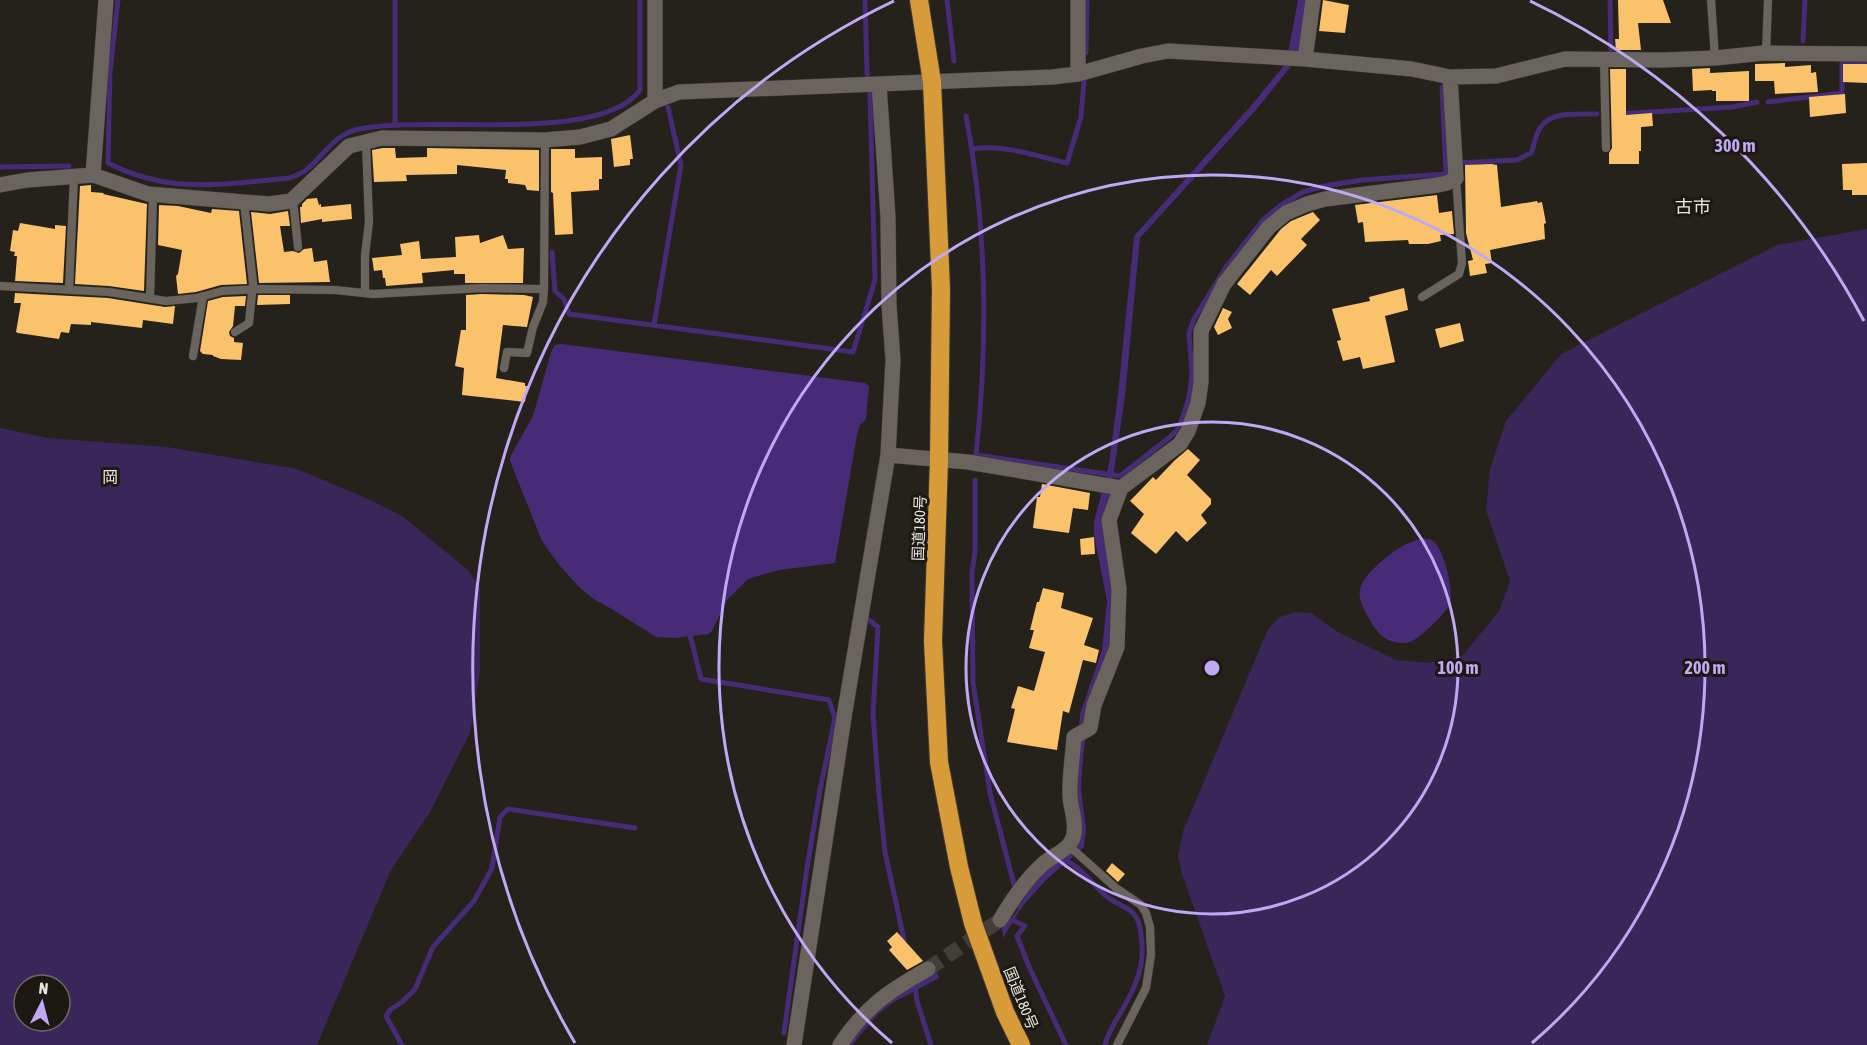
<svg xmlns="http://www.w3.org/2000/svg" width="1867" height="1045" viewBox="0 0 1867 1045" font-family="'Asap Condensed','Noto Sans JP',sans-serif">
<rect width="100%" height="100%" fill="#25211b"/>
<path fill="#382758" fill-rule="evenodd" d="M1867 229V1045H1207L1225 996 1182 874 1178 856 1183 831 1268 629 1280 617 1295 612 1311 613 1338 632 1396 660 1428 663 1462 656 1499 611 1510 581 1486 510 1490 469 1506 421 1561 354 1777 245Z
M0 428 48 438 167 447 297 469 366 498 402 516 468 570 480 588V671L470 733 430 812 391 870 317 1045H0ZM24 985H60V1021H24Z"/>
<path fill="#472b76" d="M1298 0H1310L1303 46 1292 65 1256 110 1140 238 1125 396 1112 484 1111 653 1088 711 1082 769 1081 789 1086 829 1084 847 1046 880 1021 908 1003 938 1002 928 1015 914 1032 883 1077 842 1075 787 1080 714 1102 650 1107 601 1094 535V522L1109 464 1118 394 1134 236 1250 107 1286 63Z
M562 344 865 383 869 386 866 419 860 425 857 435 835 563 779 570 748 579 727 600 712 631 708 634 675 638 656 637 610 608 595 600 579 587 559 565 542 541 510 461 511 455 533 416 551 352 555 345Z
M1422 538C1427 539 1432 539 1435 543 1444 551 1454 592 1450 604 1446 613 1423 635 1414 640 1407 645 1395 643 1388 640 1377 634 1373 625 1367 615 1363 607 1358 599 1360 589 1362 576 1389 554 1401 547 1407 543 1415 541 1422 538Z
M936 970 939 978 894 1002 878 1014 852 1045H843L871 1011Z"/>
<g fill="none" stroke-linecap="round" stroke-linejoin="round">
<path stroke="#472b76" stroke-width="5" d="M118 0 110 72 108 163C170 195 223 184 289 178 295 176 301 174 306 170 323 157 333 136 355 130 420 113 600 146 640 90V0
M395 0V125
M947 0 954 61
M1610 0 1611 55
M1803 41 1805 0
M1086 53 1087 0
M1768 102 1842 93V63H1867
M1619 114 1732 107 1757 102
M966 116C987 224 988 345 976 455L1120 476 1170 437 1179 428 1189 398 1192 374 1189 333 1194 319 1226 267 1263 220 1281 205 1303 192 1324 186 1362 180 1446 174 1442 87
M973 149C1004 144 1036 156 1067 163L1081 117 1084 80
M1456 163 1517 160 1531 153C1534 147 1534 141 1537 134 1546 109 1576 115 1597 114
M0 167 69 166
M552 252 555 291 564 299 569 314 853 352 875 280 870 96 867 72 865 0
M654 325 681 165 668 107
M975 480V551L972 573 973 682 990 793 1020 907
M869 620 878 627 873 714 879 794 885 852 904 940
M689 631 701 679 829 700 835 718 820 790 807 868 784 1033
M1065 860C1082 868 1092 884 1106 896 1114 903 1126 906 1133 913 1139 919 1140 927 1141 935 1146 965 1136 986 1121 1012 1114 1023 1108 1033 1105 1045
M1012 920 1025 926 1017 936 1030 969 1066 1045
M915 986 917 1001 931 1045
M402 1045 386 1016 390 1010 402 1002 415 989 433 947 474 901 492 868 500 817 508 809 635 828"/>
</g>
<path fill="#fbc26c" d="M1323 0 1349 5 1345 33 1319 31Z
M1618 0H1663L1671 23H1638L1641 50H1616L1615 39H1619Z
M1785 63V67L1811 65V73L1816 72 1818 92 1775 94 1774 81H1755V64Z
M1843 64H1867V83L1843 82Z
M1710 68V73L1749 71V101H1716V91H1712V90L1693 91 1692 69Z
M1610 69H1626V115L1652 113 1653 126 1641 127V151H1639V164H1609V153L1612 148Z
M1845 94 1846 113 1810 117 1809 97Z
M630 135 633 159H630V165L614 167 611 139Z
M383 148H395L396 158 427 157V148L539 150V191L527 190 525 185 508 183V179H505L506 170 457 165V174L406 175 407 181 374 182 372 150Z
M551 149H575V158L602 157V179H599V190L571 192 573 234 555 235 553 193 551 192Z
M1867 163V195H1852V190H1843L1842 164Z
M1491 164 1497 165 1501 207 1537 201 1538 203 1542 202 1546 223 1544 224 1545 239 1490 250 1492 263 1485 264 1487 273 1470 276 1468 261 1473 260 1466 233 1465 165Z
M91 185V192L104 193 103 194 147 204 144 291 109 286 75 284 80 186Z
M1437 195 1439 213 1452 211 1454 234 1440 235 1441 241 1428 244H1409L1408 240 1365 242 1363 222 1358 223 1355 205Z
M317 198 319 205 321 204V207L351 204 352 219 322 222V219L301 223 300 207H302V204L307 199Z
M159 205 178 206 211 213 212 209 239 211 247 284 221 285 196 292 178 294 176 276 178 274 182 250 158 245Z
M288 211 290 226H280L284 252 293 251 299 253 304 249 312 248 314 262 327 260 330 282 259 283 251 212 270 214Z
M1313 212 1320 220 1301 239 1307 245 1277 276 1271 270 1250 295 1237 284 1281 229 1291 221Z
M20 223 55 229V225L66 226 63 283 15 281 17 256H14L15 252 10 251 13 230 18 231Z
M479 235 480 243 503 235 508 249 524 248 523 283H465V274H454V270L422 273 423 283 386 286 385 278H383L382 270 374 271 372 258 402 255 400 244 419 241 421 259 456 257 455 237Z
M1404 288 1408 310 1385 316 1395 362 1363 369 1360 357 1343 361 1337 341 1341 340 1332 309 1370 301 1369 297Z
M15 293 108 298 165 307 175 306 173 324 143 320 142 328 91 322V325L71 324 69 333 61 332 59 339 18 333 16 332 21 303H14Z
M482 294 524 295 533 297 527 327 503 325 496 378 525 383V386H527L525 402 462 395 464 368 455 366 461 330H466V295Z
M258 295H290V304L257 305Z
M246 296 245 306H235L233 326 229 332 230 336 234 338V342L243 343 241 360 221 359 213 356V355L203 354 200 351 208 301 223 297Z
M1223 308 1232 312 1228 319 1232 328 1218 335 1214 327Z
M1460 323 1464 341 1440 348 1435 329Z
M1188 449 1200 460 1187 475 1211 499V504L1201 515 1207 523 1187 542 1176 531 1156 554 1131 533 1144 514 1130 501 1153 477 1156 480 1174 461Z
M1042 484 1090 493 1088 510 1073 508 1069 533 1033 528 1037 497H1040Z
M1094 537 1095 554 1081 555 1080 539Z
M1043 588 1064 593 1061 608 1093 618 1084 645 1099 650 1096 663 1083 660 1069 713 1063 711 1057 750 1007 742 1015 709 1011 708 1018 686 1034 691 1045 652 1029 648 1034 630H1030L1037 602H1039Z
M1112 863 1125 874 1118 882 1106 871Z
M897 932 923 961 907 970 889 950 892 947 887 941Z"/>
<g fill="none" stroke-linecap="round" stroke-linejoin="round">
<path stroke="#423f39" stroke-width="15" stroke-dasharray="15 8" stroke-linecap="butt" d="M928 969 1000 920"/>
<defs>
<path id="lane" d="M1711 0 1715 58
M1766 53 1768 0
M1604 60 1606 148
M293 200 298 247
M0 286 109 292 166 301 197 298 222 291 261 289 335 290 373 294 482 288 544 289
M69 290 74 176
M365 292V255L369 222 366 142
M1422 297 1459 274 1462 263 1456 178
M150 298 153 194
M235 332 249 323 253 283 244 202
M193 356 203 296
M504 368 507 352 527 353 533 327 543 302 544 289 545 140
M1068 845 1116 888 1141 905 1146 913 1150 927 1151 955 1146 988 1117 1045"/>
<path id="street" d="M1305 59 1313 0
M1078 74V0
M879 84 888 217 889 305 893 360 888 455
M655 101V0
M93 175 106 0
M0 185 27 180 93 175 148 194 269 204 291 201 349 146 382 138 545 140 580 137 611 129 655 101 679 92 1052 77 1078 74 1142 56 1168 51 1305 59 1412 69 1450 77 1496 76 1565 59 1663 60 1715 58 1764 53 1867 54
M1000 920C1012 900 1025 880 1042 865 1050 857 1065 852 1071 842 1079 829 1071 810 1070 797 1069 777 1073 756 1074 737L1090 728 1094 705 1117 647 1119 589 1109 520 1121 488 1180 444 1188 431 1198 403 1201 382V331L1224 284 1269 227 1286 213 1307 204 1325 199 1438 185 1447 183 1456 178 1450 77
M794 1045 845 711 888 455 968 462 1121 488
M840 1045C865 1007 889 991 928 969"/>
<path id="highway" d="M919 0 932 82 941 289 939 460 933 641 939 762 959 867 973 923 1005 1012 1021 1045"/>
</defs>
<use href="#lane" stroke="#3e3b36" stroke-width="9"/>
<use href="#street" stroke="#3e3b36" stroke-width="16"/>
<use href="#highway" stroke="#3e3b36" stroke-width="20"/>
<use href="#lane" stroke="#6a645e" stroke-width="8"/>
<use href="#street" stroke="#6a645e" stroke-width="15"/>
<use href="#highway" stroke="#d79b39" stroke-width="18"/>
</g>
<g fill="none" stroke="#bfa9f4" stroke-width="3">
<circle cx="1212" cy="668" r="246"/>
<path d="M892 1043A493 493 0 1 1 1532 1043"/>
<path d="M575 1043A739 739 0 0 1 894 1M1530 1A739 739 0 0 1 1864 321"/>
</g>
<g text-anchor="middle" dominant-baseline="central" stroke-width="6" stroke-linejoin="round" paint-order="stroke">
<g font-size="15" fill="#e9e6e2" stroke="#1c1812">
<text transform="translate(919 528) rotate(-88)">国道180号</text>
<text transform="translate(1021 998) rotate(68)">国道180号</text>
</g>
<g font-size="16" fill="#e9e6e2" stroke="#1c1812">
<text x="110" y="477">岡</text>
</g>
<g font-size="18" fill="#e9e6e2" stroke="#1c1812">
<text x="1693" y="206">古市</text>
</g>
</g>
<circle cx="1212" cy="668" r="9" fill="#bfa9f4" stroke="#1c1812" stroke-width="3"/>
<g font-size="18" text-anchor="middle" font-weight="bold" fill="#bfa9f4" stroke="#1c1812" stroke-width="6" stroke-linejoin="round" paint-order="stroke">
<text x="1735" y="152">300 m</text>
<text x="1458" y="674">100 m</text>
<text x="1705" y="674">200 m</text>
</g>
<g transform="translate(42 1003) rotate(6)"><circle r="28" fill="#1c1812" stroke="#6e6a65" stroke-width="1.5"/>
<path d="M0-4.5L10 22L0 15L-10 22Z" fill="#bfa9f4"/>
<text y="-9" font-size="16" font-weight="bold" text-anchor="middle" fill="#e9e6e2">N</text>
</g>
</svg>
